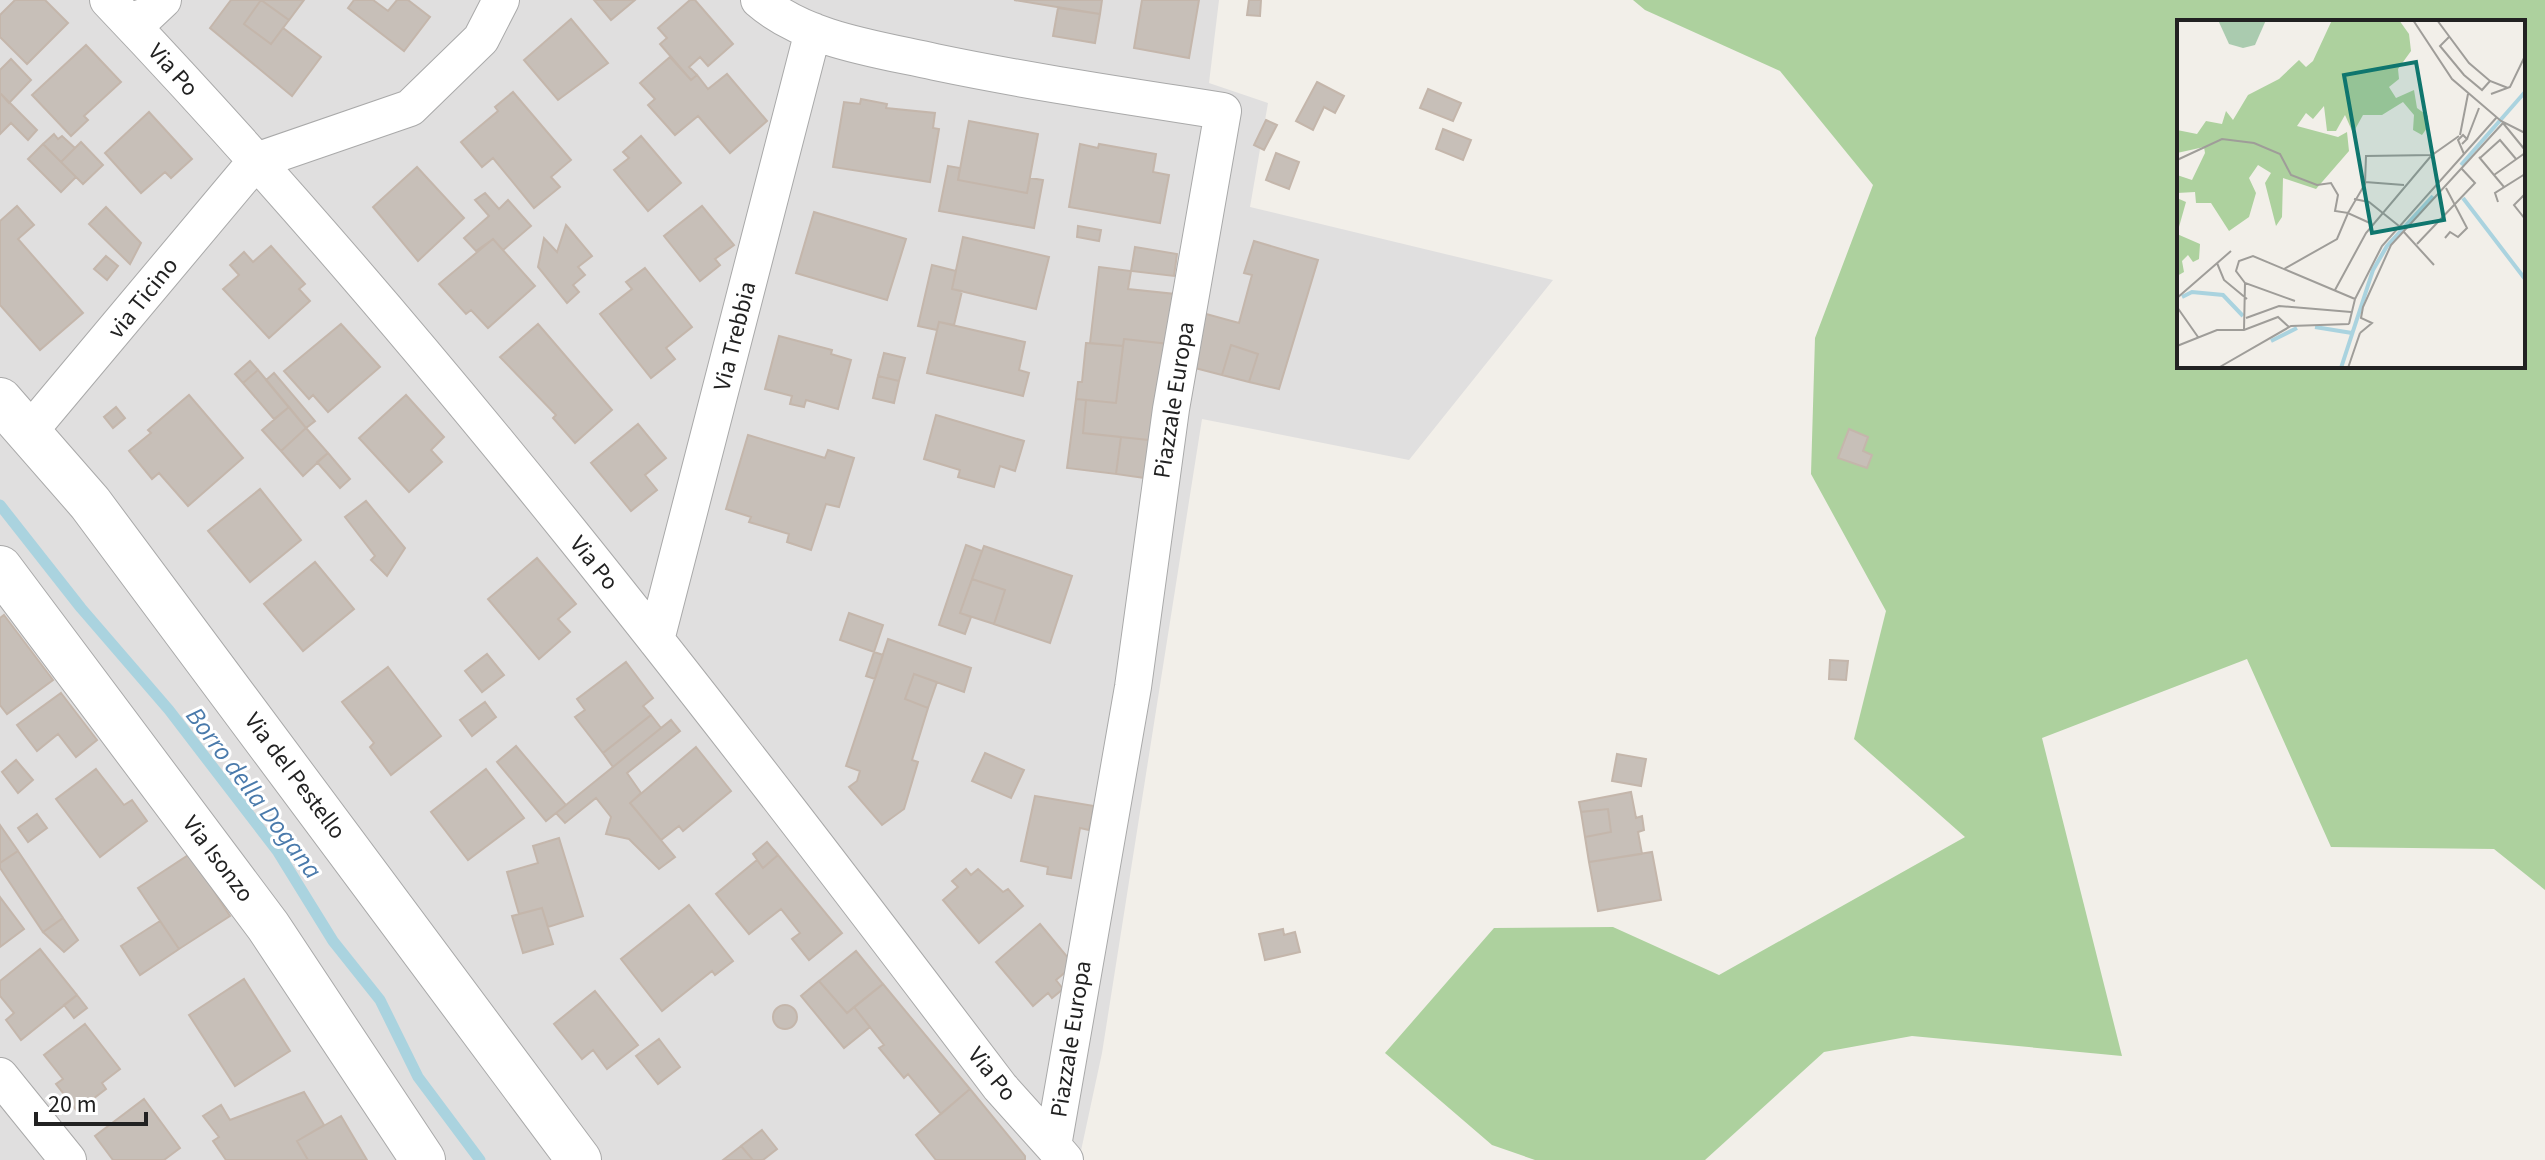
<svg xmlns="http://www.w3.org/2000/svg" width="2545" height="1160" viewBox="0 0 2545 1160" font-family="'Source Sans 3',sans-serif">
<rect width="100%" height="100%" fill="#f2efe9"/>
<path fill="#e0dfdf" d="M0 0H1219L1209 83 1268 103 1250 207 1553 280 1409 460 1202 419 1102 1053 1079 1160H0Z"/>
<path fill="#add19e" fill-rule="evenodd" d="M1633 0H2545V890L2494 849 2331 847 2247 659 2042 738 2122 1056 1912 1036 1824 1052 1705 1160H1535L1492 1145 1385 1053 1494 928 1613 927 1719 975 1965 837 1854 739 1886 611 1811 474 1815 338 1873 185 1780 71 1645 10ZM2179 22H2523V366H2179Z"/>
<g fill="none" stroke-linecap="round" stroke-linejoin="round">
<path stroke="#aad3df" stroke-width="11" d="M0 505 81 608 169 710 278 852 333 941 380 1000 418 1077 480 1160"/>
</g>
<path fill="#c7bfb8" stroke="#c4b6ab" stroke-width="2" d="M15 0H45L68 23 27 64 0 37V15Z
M231 0H304L289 20 261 0 244 24 271 44 283 28 321 57 292 96 210 28Z
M261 0 289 20 271 44 244 24Z
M354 0H373L388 11 397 0H408L430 17 404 51 348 8Z
M594 0H635L611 20Z
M690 0H695L733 44 708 66 700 57 689 67 697 75 691 80 660 44 667 38 658 28Z
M1014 0H1102L1100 14Z
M1142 0H1199L1189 58 1134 48Z
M1249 0H1261L1260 16 1247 15Z
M1058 8 1100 14 1095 43 1053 36Z
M571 19 608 63 558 100 524 60Z
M86 45 121 82 84 116 88 120 71 136 32 95Z
M670 57 691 80 697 75 708 89 727 74 767 121 730 153 698 116 675 135 648 105 655 99 640 83Z
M11 59 31 80 9 103 0 93V70Z
M1317 82 1344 96 1335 113 1324 107 1313 130 1296 121Z
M1428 89 1461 103 1453 121 1420 108Z
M513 92 571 160 551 177 560 187 534 208 493 158 482 167 461 142 498 111 495 107Z
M0 93 37 130 28 140 11 123 0 134Z
M861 99 887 104 886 108 935 113 933 128 939 129 930 182 833 167 844 102 860 104Z
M149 112 192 159 171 178 165 172 141 193 105 153Z
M1266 120 1277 125 1264 150 1254 145Z
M969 121 1038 134 1027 193 958 180Z
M1443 129 1471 140 1463 160 1436 149Z
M54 134 58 139 62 136 75 148 61 162 43 144Z
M641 136 681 183 648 211 614 170 629 158 623 152Z
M81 142 103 165 83 184 61 162Z
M43 144 76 177 61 192 28 159Z
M1080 144 1098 148 1099 144 1156 154 1153 172 1169 175 1160 223 1069 207Z
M1276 153 1299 162 1289 189 1266 180Z
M948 166 960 168 958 180 1027 193 1030 178 1043 180 1034 228 939 211Z
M417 167 464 218 418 261 373 207Z
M485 193 499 209 508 200 531 226 503 250 493 239 476 251 464 238 489 216 475 200Z
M17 206 34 225 18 239 83 313 40 350 0 305V221Z
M702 206 734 245 715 259 720 265 700 281 664 236Z
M106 207 141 243 130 264 89 224Z
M814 212 906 239 887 300 796 273Z
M566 225 592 256 578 267 585 275 573 285 579 292 567 303 538 267 544 238 557 252Z
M1078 226 1101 230 1099 241 1077 237Z
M963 237 1049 257 1036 309 952 289Z
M493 239 535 286 488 328 471 310 466 314 439 284Z
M1254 241 1318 260 1279 389 1249 382 1258 354 1231 345 1222 375 1191 367 1199 312 1239 323 1252 275 1244 273Z
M271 246 305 284 299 289 310 301 269 338 223 289 239 275 230 265 244 252 253 262Z
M1135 247 1177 254 1174 276 1131 271Z
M106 256 118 266 107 280 94 269Z
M932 265 956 271 952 289 962 291 954 325 939 322 937 330 918 326Z
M1099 267 1131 271 1128 289 1175 294 1169 344 1124 339 1123 346 1090 343Z
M645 268 692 327 666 348 675 359 651 378 600 314 632 289 626 282Z
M939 322 1025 342 1019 370 1029 373 1023 396 927 373Z
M341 324 380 367 328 412 313 395 309 399 284 371Z
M538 324 612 410 575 443 553 418 556 415 500 357Z
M779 336 832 350 831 354 851 360 838 409 806 400 804 407 790 404 792 396 765 389Z
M1124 339 1169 344 1157 441 1083 433 1086 400 1116 403Z
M1086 343 1123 346 1116 403 1076 399 1078 382H1082Z
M1231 345 1258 354 1249 382 1222 375Z
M884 353 905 358 899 381 878 376Z
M250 361 258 370 243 383 235 374Z
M258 370 289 407 274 419 243 383Z
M274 373 315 421 306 428 266 380Z
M878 376 899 381 894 403 873 398Z
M189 395 243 458 188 506 159 473 152 479 129 451 151 433 148 430Z
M406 395 444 437 431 450 442 462 409 492 359 438Z
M1076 399 1086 400 1083 433 1121 437 1116 474 1067 468Z
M116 407 125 418 113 428 104 417Z
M289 407 306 428 281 451 262 430Z
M936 415 1024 441 1015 471 1000 466 994 487 958 477 960 470 924 459Z
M638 424 666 458 645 475 657 490 631 511 591 463Z
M306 428 328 453 303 476 281 451Z
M1849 429 1868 437 1863 451 1872 455 1867 468 1838 458Z
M748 435 825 458 828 450 854 458 839 507 826 504 811 550 787 542 789 534 749 522 751 517 726 509Z
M1121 437 1157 441 1152 479 1116 474Z
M328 453 350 479 340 488 317 462Z
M260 489 301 540 250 582 208 531Z
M366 501 405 548 387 576 371 560 375 556 345 517Z
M966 545 982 551 960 613 971 617 965 634 939 625Z
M984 546 1072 576 1050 643 994 624 1005 590 972 579Z
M537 558 576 604 558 619 570 632 539 659 488 599Z
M315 562 354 609 303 651 264 604Z
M972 579 1005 590 994 624 960 613Z
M849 613 883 625 874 652 840 640Z
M4 615 53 680 7 714 0 705V618Z
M888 639 971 668 964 692 914 674 905 699 928 708 912 760 918 762 904 809 882 825 849 787 857 781 860 771 846 766Z
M874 652 883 655 875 679 866 676Z
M487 654 504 675 482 692 465 671Z
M1830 660 1848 661 1846 680 1829 679Z
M626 662 653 698 643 706 651 715 603 753 575 717 585 710 577 699Z
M388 667 441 736 391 775 370 747 374 743 342 702Z
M914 674 937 682 928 708 905 699Z
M61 693 97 740 76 757 58 734 37 751 17 725Z
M485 702 496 717 472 736 460 720Z
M651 715 661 728 613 767 603 753Z
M671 720 680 731 627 773 641 793 630 803 675 857 659 869 629 839 606 834 611 817 596 798 565 823 556 813Z
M516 746 566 805 546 821 497 762Z
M696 747 731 791 683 831 679 826 661 840 630 803Z
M985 753 1024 770 1011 798 972 781Z
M1617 754 1646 759 1641 786 1612 781Z
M16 760 33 780 18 793 2 772Z
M96 769 124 805 132 800 147 821 100 857 56 799Z
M486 769 524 818 468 860 431 812Z
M1631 792 1636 818 1642 816 1644 830 1638 832 1642 854 1589 862 1585 837 1611 832 1608 809 1581 812 1579 802Z
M1035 796 1094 806 1089 830 1080 828 1071 878 1047 874 1048 867 1021 861Z
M1608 809 1611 832 1585 837 1581 812Z
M37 814 47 828 28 842 18 828Z
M0 825 18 851 0 863Z
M559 838 583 916 548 927 542 908 519 914 507 872 538 863 533 846Z
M767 842 778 855 763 868 753 854Z
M18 851 63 918 43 932 0 868V863Z
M1652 852 1661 900 1598 911 1589 862Z
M190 854 230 916 179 949 138 888Z
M778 855 842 933 809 960 792 939 800 933 781 909 749 934 716 894 757 860 763 868Z
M966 869 971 875 978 869 1003 892 1008 889 1023 906 979 943 943 900 958 887 952 881Z
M0 897 24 929 0 947Z
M689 905 733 961 715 975 712 971 662 1011 621 959Z
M542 908 553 944 523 953 512 916Z
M63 918 78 940 64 952 43 932Z
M160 921 179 949 140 975 121 946Z
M1040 924 1069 959 1068 970 1056 980 1063 989 1052 998 1048 993 1033 1006 996 962Z
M1283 929 1284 935 1295 932 1300 952 1265 960 1259 934Z
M40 949 77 995 21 1040 6 1020 14 1013 0 996V981Z
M856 951 883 984 847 1013 819 981Z
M244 979 290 1051 235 1086 189 1015Z
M819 981 847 1013 854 1007 870 1027 844 1048 801 996Z
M883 984 970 1089 941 1114 908 1074 904 1078 879 1048 884 1045 854 1007Z
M595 991 638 1045 607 1069 593 1050 582 1059 554 1024Z
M77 995 87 1008 74 1018 64 1005Z
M773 1017a12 12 0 1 1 24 0a12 12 0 1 1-24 0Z
M85 1024 120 1069 102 1083 106 1089 77 1111 56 1084 63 1079 44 1055Z
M659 1039 680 1067 658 1084 636 1056Z
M970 1089 1025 1156V1160H936L916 1135Z
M304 1092 324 1125 297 1141 308 1160H226L213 1141 219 1137 203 1116 221 1105 230 1120Z
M144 1099 180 1148 164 1160H113L95 1136Z
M341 1116 367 1160H308L297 1141Z
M762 1130 777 1149 763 1160H753L741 1146Z
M741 1146 753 1160H723Z"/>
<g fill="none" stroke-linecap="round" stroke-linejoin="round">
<defs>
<path id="minor" d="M108 0C431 339 717 714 1000 1087L1053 1146
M759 0C805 40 877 49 935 62 1031 82 1127 96 1223 111L1171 409 1133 687 1053 1146 1065 1160
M129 22 146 16 163 0
M28 433 256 161 410 108 481 39 501 0
M656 640 813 31
M0 1076 68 1160"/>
<path id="tertiary" d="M0 400 90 503 579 1160
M0 568 268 926 423 1160"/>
</defs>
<use href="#minor" stroke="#a9a9a9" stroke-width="38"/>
<use href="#tertiary" stroke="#a9a9a9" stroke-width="46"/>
<use href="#minor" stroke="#fff" stroke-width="36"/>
<use href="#tertiary" stroke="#fff" stroke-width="44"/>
</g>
<g text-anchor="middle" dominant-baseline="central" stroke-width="6" stroke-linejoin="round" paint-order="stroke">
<g font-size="24" fill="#222" stroke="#fff">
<text transform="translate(173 70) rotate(48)">Via Po</text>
<text transform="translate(143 298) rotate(-51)">via Ticino</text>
<text transform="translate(735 336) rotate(-76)">Via Trebbia</text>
<text transform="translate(1174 400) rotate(-81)">Piazzale Europa</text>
<text transform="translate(594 563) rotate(51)">Via Po</text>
<text transform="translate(295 776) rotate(53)">Via del Pestello</text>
<text transform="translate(218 859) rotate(53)">Via Isonzo</text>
<text transform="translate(1071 1039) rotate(-81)">Piazzale Europa</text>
<text transform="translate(992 1074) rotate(51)">Via Po</text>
</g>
<g font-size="26" font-style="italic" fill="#4a7aab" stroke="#fff">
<text transform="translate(254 793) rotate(53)">Borro della Dogana</text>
</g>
</g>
<g transform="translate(2177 20)">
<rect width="348" height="348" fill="#f2efe9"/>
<path d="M155 0H222L232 14 234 31 221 49 222 59 212 67 219 78 237 70 240 88 251 96 250 108 245 115 236 110 237 95 226 82 205 95H186L176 113 168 95 159 111H150L147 86 136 99 129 93 120 106 161 117 170 112 172 131 139 169 106 158 105 197 99 206 88 163 94 153 81 145 72 158 79 173 72 197 52 211 34 183H19L18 172 0 173V155L15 160 28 133 27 127 0 133V110L20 114 29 101 45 104 49 91 56 100 71 75 102 59 122 40 129 47 136 41ZM0 178 9 182 0 214 23 224 22 239 16 242 11 235 5 241 7 252 0 256Z" fill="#add19e"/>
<path d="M41 0H89L78 25 66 28 52 24Z" fill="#aacbaf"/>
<path fill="none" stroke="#aad3df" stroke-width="4" d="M284 145 348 72M286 178 348 259M5 277 15 272 46 275 66 296M138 307 175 313M94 321 120 308M164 348 196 250 210 226 256 176"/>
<path fill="none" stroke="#9f9d99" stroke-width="2" d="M236 0 275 59 324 101 348 113M260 0 292 43 313 61 331 68M273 16 263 26 287 55 305 70 313 61M314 74 333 67 348 36M326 103 348 130M283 115 291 74M290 119 302 88M285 124 290 119 286 115 281 120 287 134M302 137 327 167M303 138 323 120 339 139M0 140 45 119 77 123 103 134 114 155 140 165 154 163 161 175 158 191 171 193 188 164 189 136 255 135 282 116M317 155 348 133M188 162 227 165M348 174 337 185 348 199M177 179 192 182 222 206M321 182 318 173 348 154M226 211 257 245M268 218 273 212 281 217 290 208 269 168M240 224 298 163 285 149M40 243 47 260 70 279M107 249 160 219 171 193 195 204M158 270 189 213 254 136M0 278 54 231M118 281 68 263 59 251 62 241 76 236 178 279M0 287 21 317M69 298 102 286 174 292M172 304 178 279 205 226 320 97M67 310 68 263M183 313 195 303 184 298 186 287 214 225 326 103M0 326 40 310H67L101 297 112 307M41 348 114 306 172 304M171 348 183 313"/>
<path fill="#0f766e" fill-opacity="0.15" stroke="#0f766e" stroke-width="4" d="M239 42 267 200 195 213 167 55Z"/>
<rect width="348" height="348" fill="none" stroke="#222" stroke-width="4"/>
</g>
<path d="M36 1112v12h110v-12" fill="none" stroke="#222222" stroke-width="4"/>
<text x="48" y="1112" font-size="24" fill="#222222" stroke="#ffffff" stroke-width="6" paint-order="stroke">20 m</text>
</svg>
